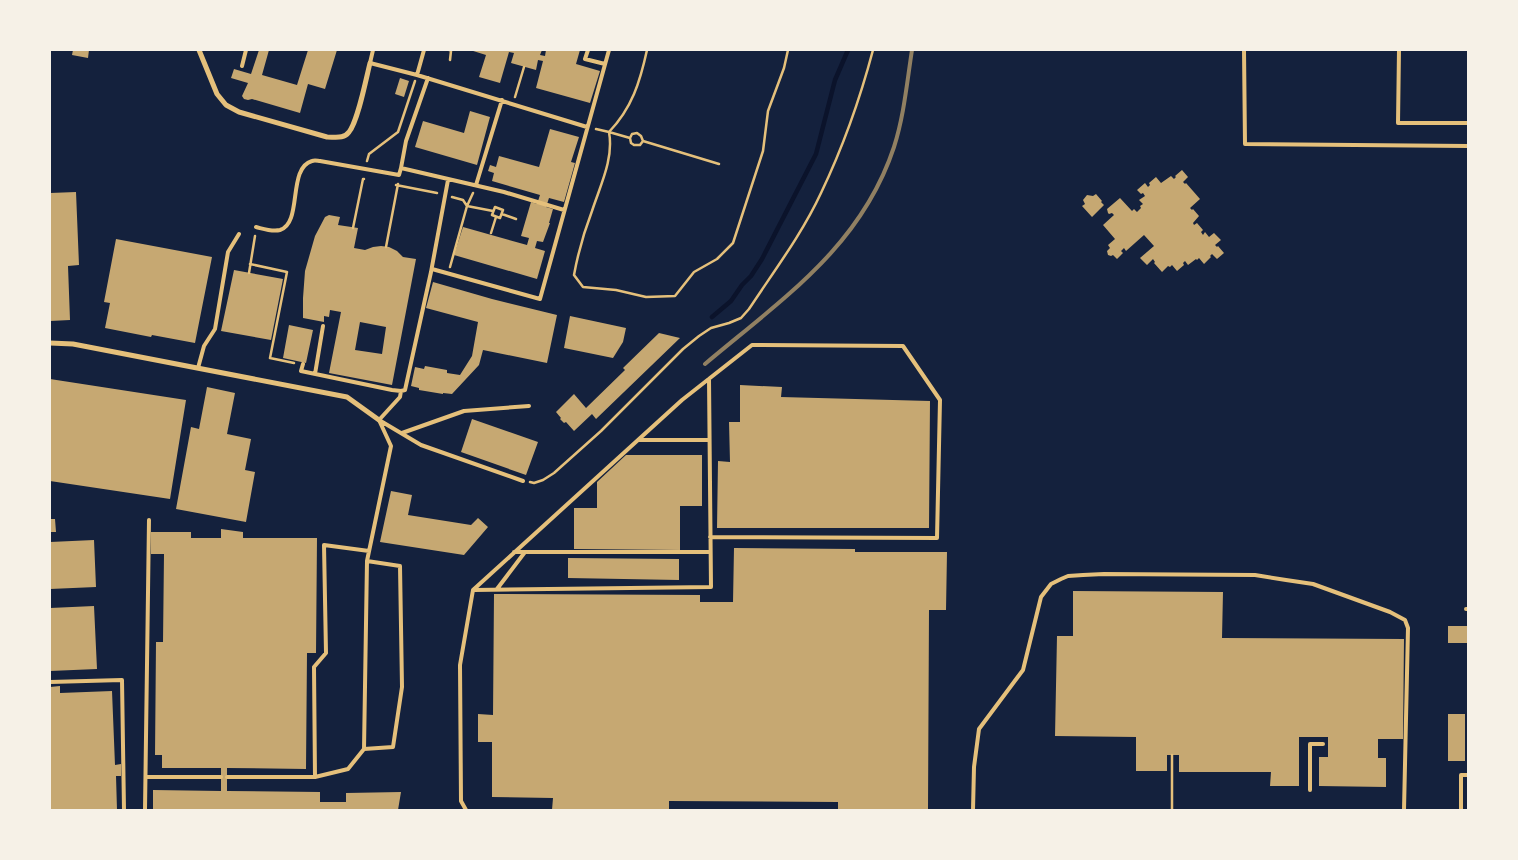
<svg xmlns="http://www.w3.org/2000/svg" width="1518" height="860" viewBox="0 0 1518 860" font-family="Mulish,sans-serif">
<rect width="100%" height="100%" fill="#14213d"/>
<g fill="none" stroke-linecap="round" stroke-linejoin="round">
<path stroke="#0b132b" stroke-width="4.5" d="M712 317 731 301 742 285 751 276 762 259 816 154 835 80 848 50"/>
</g>
<path fill="#c6a872" fill-rule="evenodd" d="M73 50H89L88 58 72 55Z
M259 50H269L262 75 297 85 308 50H337L325 89 308 84 300 113 252 99 248 100 244 99 242 96 248 83 231 78 234 69 251 74Z
M470 50H542L540 55 545 56 546 50H580L576 64 600 71 590 103 536 88 543 61 538 60 536 70 511 63 514 53 509 52 500 83 479 77 486 55Z
M400 78 409 81 404 97 395 94Z
M470 111 490 117 477 165 415 147 423 121 464 133Z
M550 129 579 137 571 162 575 163 564 202 549 198 546 207 553 209 549 223H550L543 242 537 241 535 248 545 251 537 279 454 255 463 227 527 245 529 238 521 236 531 202 537 204 540 195 492 181 494 173 488 171 490 165 496 167 499 156 539 167Z
M1182 170 1188 177 1183 182 1185 184 1186 183 1200 199 1190 208 1192 210 1193 209 1199 216 1193 223 1194 225 1197 223 1203 230 1201 232 1203 235 1205 232 1209 237 1214 233 1221 240 1215 245 1217 247 1218 246 1224 253 1217 259 1212 254 1210 256 1211 257 1204 264 1199 258 1197 260 1196 259 1188 265 1185 261 1183 263 1184 265 1177 271 1172 265 1170 267 1168 266 1162 272 1154 263 1155 262 1153 259 1147 265 1140 258 1154 246 1144 235 1126 251 1124 248 1121 251 1123 253 1117 259 1113 255 1111 256 1108 255 1107 251 1110 248 1108 245 1115 239 1103 225 1114 215 1112 213 1109 214 1108 213 1107 209 1120 198 1132 211 1134 209 1137 212 1141 208 1140 206 1143 204 1139 200 1145 196 1143 193 1141 194 1137 190 1145 183 1148 187 1150 185 1149 183 1156 177 1161 183 1171 176 1174 179 1176 177 1175 176Z
M76 192 79 265 68 266 70 320 50 321V193Z
M1096 194 1102 201 1101 202 1104 205 1092 217 1082 206 1085 204 1083 200 1087 195 1093 196Z
M329 215 340 217 338 225 358 228 354 248 365 250 373 247 381 246 389 247 397 251 403 257 416 259 392 385 329 373 341 312 330 310 329 317 324 316V322L303 318V298L305 271 315 236 325 217ZM360 322 386 327 382 354 355 350Z
M116 239 212 257 195 343 152 335 151 337 105 328 110 303 104 302Z
M234 270 283 279 271 340 221 331Z
M433 282 492 299 557 315 547 363 483 350 479 365 452 394 443 393V394L419 390V388L411 386 415 367 424 369 425 366 447 370V373L460 375 472 356 478 322 426 308Z
M570 316 626 328 623 342 613 358 564 348Z
M289 325 313 330 306 363 283 358Z
M659 333 680 338 596 419 592 414 574 431 566 422 564 423 560 419 561 418 556 412 574 394 586 408 625 370 623 368Z
M50 379 186 400 170 499 50 481Z
M740 385 782 387 781 397 930 401 929 528H717L718 461 730 462 729 422H740Z
M207 387 235 393 227 434 251 439 245 470 255 472 246 522 176 509 191 427 199 429Z
M472 419 538 442 526 475 461 452Z
M626 455H702V506H680V550L574 549V508H597V482Z
M391 491 412 495 408 515 471 525 478 518 488 527 464 555 380 542Z
M50 519H55L56 532H50Z
M221 529 243 532V538H317L316 653H307L306 769 227 768V791L320 792V802H346V793L401 792 398 810H153V790L221 791V768H162V755H155L156 642H163L164 554H151V532H191V538H221Z
M94 540 96 587 50 589V542Z
M734 548 855 549V552H947L946 610H929L928 810H838V802L669 801V810H552L553 798 492 797V742H478V714L493 715 494 594 700 595V602H733Z
M568 558 679 559V580L568 578Z
M1073 591 1223 592 1222 638 1404 639 1403 739H1378V758H1386V787L1319 786V757H1328V737H1299V786H1270L1271 772H1179V755H1167V771H1136V737L1055 736 1057 636H1073Z
M94 606 97 669 50 671V608Z
M1448 626H1468V643H1448Z
M60 686V693L112 691 115 765 121 764V776H116L117 810H50V687Z
M1448 714H1465V761H1448Z"/>
<g fill="none" stroke-linecap="round" stroke-linejoin="round">
<path stroke="#e5c07b" stroke-width="2.5" d="M449 50 451 51 450 60
M515 97 524 67
M596 129 609 132C632 108 640 82 647 50
M630 138 632 134 637 133 641 136 643 141 640 145H634L631 143 630 138 609 132C614 159 600 186 592 211 584 232 578 253 574 275L583 287 616 290 646 297 675 296 694 272 717 259 733 243 763 151 768 111 784 68 788 50
M643 141 719 164
M367 161 369 154 398 132 415 81
M396 185 437 193
M452 197 463 200 467 206 493 211
M495 207 503 210 500 218 492 215Z
M502 214 516 219
M353 228 363 179H364
M491 233 496 217
M386 247 398 184
M250 264 287 272 270 358 294 363
M450 267 467 206 473 193
M249 273 255 236
M530 482 534 483 543 480 554 473 601 431 683 349 699 336 711 328 729 323 741 318 749 309C774 271 802 234 821 193 843 147 860 99 873 50
M1172 810V755"/>
<path stroke="#e5c07b" stroke-width="4" d="M373 50 370 63 417 75 587 127
M588 50 585 59 605 64
M1244 50 1245 144 1468 146
M1399 50 1398 123H1468
M242 66 246 50
M417 75 424 50
M428 78 406 141 401 168 504 192 564 210
M476 185 502 100
M256 227C264 229 272 232 280 230 303 223 287 168 312 161 315 160 318 161 320 161L399 175 401 168
M432 269 540 299 609 50
M303 364 301 371 392 390 401 391 405 390 431 272 448 180
M198 368 204 346 215 329 228 252 239 234
M315 374 323 326
M379 420 421 445 523 481
M379 420 400 397 401 391
M402 433 464 411 529 406
M638 440H709
M514 552H710
M497 589 525 552
M474 590 711 587 709 379
M1466 609H1468
M50 682 122 680 124 810
M364 749 393 747 402 687 400 566 367 561
M146 777H221
M227 777H315L348 769 364 749 367 561 391 446 379 420
M315 777 314 667 326 653 324 545 369 551
M1310 790V744H1323
M145 810 149 520
M466 810 461 801 460 665 473 590 682 400 752 345 903 346 940 400 937 538 710 537
M973 810 974 767 979 729 1023 670 1041 597 1051 584 1061 579 1068 576 1083 575 1104 574 1255 575 1286 580 1313 584 1390 612 1405 620 1408 628 1404 810
M1461 810V775H1468"/>
<path stroke="#e5c07b" stroke-width="5" d="M199 50 217 94 226 105 239 112 327 137C336 137 344 139 349 132 358 121 366 79 370 63
M50 343 73 344 347 397 379 420"/>
<path stroke="#918062" stroke-width="4" d="M705 364C782 299 861 247 894 147 904 116 907 82 912 50"/>
</g>
<rect width="1518" height="860" fill="none" stroke="#f6f1e7" stroke-width="102"/>
</svg>
